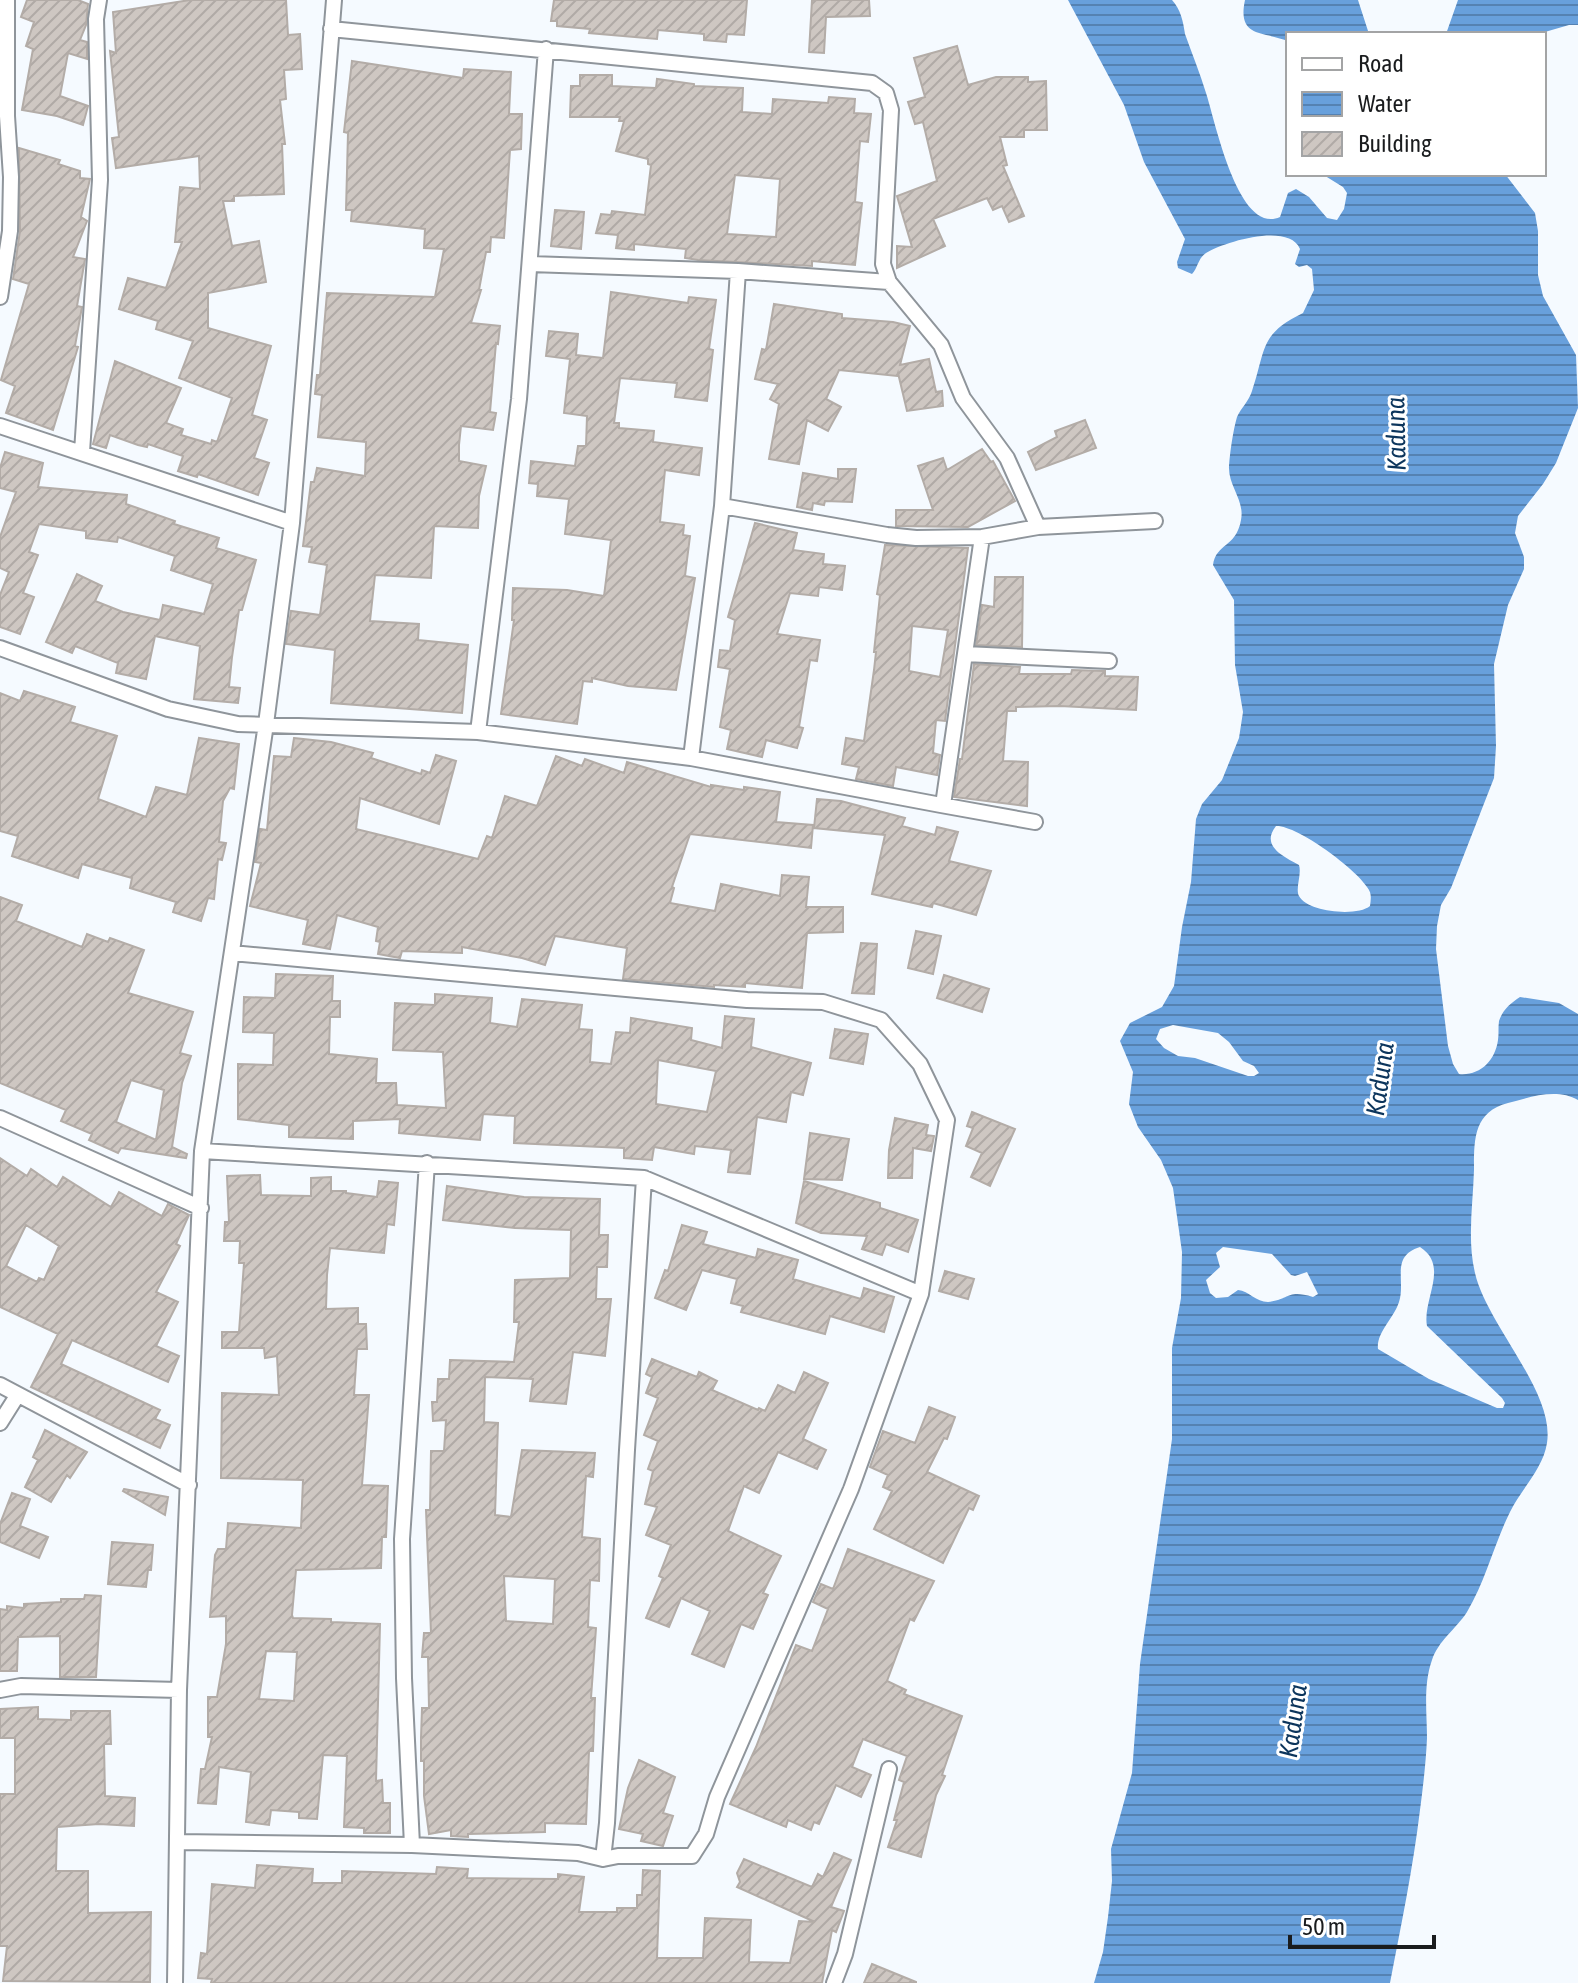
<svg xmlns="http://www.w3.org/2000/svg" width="1578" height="1983" viewBox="0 0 1578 1983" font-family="'Asap Condensed',sans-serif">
<defs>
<pattern id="water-rules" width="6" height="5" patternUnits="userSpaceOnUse" patternTransform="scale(2)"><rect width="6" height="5" fill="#68a0dc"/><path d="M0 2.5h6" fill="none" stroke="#5582b2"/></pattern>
<pattern id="building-hatch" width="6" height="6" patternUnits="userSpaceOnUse" patternTransform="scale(2)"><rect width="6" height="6" fill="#cec7c2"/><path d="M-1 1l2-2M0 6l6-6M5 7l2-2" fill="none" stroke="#b0aaa6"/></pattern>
</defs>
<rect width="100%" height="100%" fill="#f5faff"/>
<path fill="url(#water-rules)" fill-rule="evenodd" d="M1068 0H1172C1181 10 1183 21 1185 34 1192 54 1200 73 1206 93 1215 120 1238 236 1280 217L1288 193 1296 189 1309 197 1327 218 1337 220 1344 209 1347 193 1343 187 1322 174H1505L1535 213 1538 231V275L1543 296 1576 355 1578 408 1556 463 1543 484 1518 516 1515 533 1524 557V569L1508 605 1494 664 1496 746 1494 778 1451 888 1441 905 1437 926 1436 949 1448 1046 1453 1064 1459 1074C1480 1076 1495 1061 1498 1040 1499 1034 1498 1027 1499 1021 1503 1009 1511 1003 1520 997L1559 1003 1578 1014V1100C1557 1088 1530 1097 1508 1103 1473 1112 1474 1141 1474 1170 1473 1204 1467 1240 1475 1273 1487 1325 1555 1392 1547 1443 1543 1469 1521 1489 1510 1512 1494 1544 1486 1580 1467 1612 1456 1629 1438 1641 1432 1660 1423 1685 1427 1713 1427 1738 1426 1762 1423 1787 1420 1810 1413 1868 1401 1926 1390 1983H1094L1103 1952 1108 1917 1112 1881 1111 1849 1132 1773 1140 1664 1172 1439V1348L1181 1298 1182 1252 1173 1188 1161 1160 1138 1127 1129 1104 1133 1072 1120 1041 1130 1023 1162 1007 1174 986 1182 927 1191 882 1196 819 1202 804 1222 780 1239 738 1243 712 1235 665 1234 600 1213 565C1216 543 1236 548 1241 520 1245 500 1228 486 1229 466 1230 452 1233 431 1237 417 1241 408 1249 401 1252 391 1266 350 1259 334 1303 313L1314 290 1312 269 1307 265 1299 267 1295 264 1300 249C1289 222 1224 242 1206 253 1198 258 1198 268 1192 274L1178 268 1177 262 1185 239 1144 162 1124 105ZM1276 826C1297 825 1356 869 1367 887 1372 893 1371 899 1370 906 1357 917 1307 912 1299 896 1295 888 1302 875 1299 865 1284 857 1260 846 1276 826ZM1173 1025 1218 1033 1229 1042 1243 1061 1254 1066 1259 1073 1254 1076H1248L1195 1058 1178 1056 1164 1048 1156 1039 1160 1029ZM1223 1247 1272 1254 1291 1275 1295 1276 1307 1272 1318 1294 1313 1297C1286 1289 1290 1300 1268 1302 1256 1302 1249 1291 1238 1290L1228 1297 1216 1298 1210 1293 1206 1280 1220 1267 1216 1253ZM1420 1247C1450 1266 1422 1300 1427 1326L1502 1398 1505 1403 1503 1408H1497L1429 1379 1378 1349C1376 1333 1394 1318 1399 1302 1406 1281 1390 1256 1420 1247Z
M1245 0H1358L1369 34H1288V41C1262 31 1237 38 1245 0Z
M1458 0H1578V25H1569L1538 34H1446Z"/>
<path fill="url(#building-hatch)" stroke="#b3aca7" stroke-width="2" fill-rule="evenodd" d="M27 0H78L88 4 86 25 80 40 87 42V59L68 53 60 96 88 106 83 125 57 116 22 110 33 49 26 46 34 22 21 17Z
M190 0H286L288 35 300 34 302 69 284 70 286 99 280 100 285 144H282L284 194 234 196V201H223L232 246 259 241 266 282 208 293V328L271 346 252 415 267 420 254 458 269 463 258 495 198 474 197 477 178 471 183 456 148 444 147 447 138 445 110 435 106 448 93 444 115 361 181 388 166 423 183 429 181 435 211 444 212 440 217 442 232 398 179 378 193 341 156 329 158 321 119 309 128 278 166 288 182 242H175L180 187 200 189 199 156 116 168 112 138 119 137 110 51 116 53 113 12Z
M554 0H747L744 35 727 34 726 42 704 40V34L658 30 657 39 589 33 590 29 557 26V21H551Z
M812 0H869L870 16 826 17 824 53 809 52Z
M957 46 968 85 996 77H1028V82L1046 81 1047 130H1024V137H1000L1007 165 1003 166 1024 216 1009 222 1002 206 993 210 987 198 933 219 945 246 897 268V246L912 247 897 196 937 181 923 122 915 124 908 102 925 97 914 58Z
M352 61 463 78 464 69 511 72 509 114H522L521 149 510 150 504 238 491 237 490 252H486L479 290H481L471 323 500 326 498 344 496 343 490 412 496 413 493 430 461 426 459 445V461L486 466 479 496 478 528 434 526 431 578 375 575 370 621 419 624 418 640 468 645 462 713 331 703 335 650 286 644 291 611 320 615 327 565 309 562 312 547 303 546 311 482H314L317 468 365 476 366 442 318 437 322 395 315 394 317 375H320L327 293 435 297 444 249 424 248 425 229 351 221 352 210H346L348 133 344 132Z
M580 75H612V86L656 88 657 79 694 84V86L743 88 742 112 772 114 773 99 828 103 829 97 855 99 854 113 871 114 868 142 860 141 855 202 862 203 855 265 812 261V266L698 260 685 258 686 249 634 244V250L616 248 618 235 596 233 601 214 611 215 612 211 645 215 651 165 648 164V159L616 151 624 121H619L620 117H570L571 86H580ZM735 175 780 179 776 237 727 234Z
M19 148 60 160 58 164 80 171V178L90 179 81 217 87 221 73 257 85 259 77 306 82 307 75 346 78 347 53 430 6 413 15 386 1 380 29 284 13 279 20 231Z
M555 210 584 212 581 249 551 246Z
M611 292 688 303 689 297 716 300 709 349 713 350 707 401 675 397 677 383 620 378 614 423H619V428L654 431 653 442 702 448 699 475 665 470 660 522 684 525 683 535 690 536 685 576 695 578 676 690 628 686 592 678V682L583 681 577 724 501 714 514 620H512L513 588 567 590 604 596 611 540 565 534 569 499 537 496 538 484 529 483 531 461 575 466 578 446H586L587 416 564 413 570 359 546 356 549 331 578 334 576 355 603 358Z
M774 304 842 314V318L893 322 910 326 900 365 929 359 936 392 942 391 943 406 907 411 898 373 897 376 839 370 826 399 841 407 828 431 807 420 799 464 769 459 779 404 770 399 778 384 755 379 762 349 766 350Z
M1085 420 1096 448 1036 470 1028 452 1057 437 1055 431Z
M982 449 991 462 993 461 1015 501 968 527 896 526V510H933L918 466 943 458 947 470Z
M5 452 43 463 38 487 127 495 126 504 175 521 174 524 219 538 216 548 256 560 242 610H239L232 657 229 687 240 688 238 703 194 699 200 646 155 636 146 679 116 673 118 663 75 646 72 653 46 642 77 574 102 586 95 601 123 612 160 620 163 605 204 614 213 584 171 570 175 556 118 537 117 542 86 538V531L39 524 29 552 38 555 23 593 34 597 20 634 0 627V595L9 572 0 568V537L16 492 0 488V468Z
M838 469H856L852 502 825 501 824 505 813 503 812 510 797 507 803 473 838 479Z
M755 523 797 533 793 550 824 554 823 564 845 566 842 590 819 587 818 596 790 593 777 634 820 640 817 661 810 660 799 727 803 728 797 748 766 740 762 757 727 749 731 730 720 727 730 669 718 667 720 650 730 651 735 620 728 617Z
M885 545 968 548 945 721 936 720 933 753 940 755 937 775 896 767 893 786 856 779 859 767 842 764 846 738 864 741 874 670 876 652H874L880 595 877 594ZM912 626 948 630 940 677 909 671Z
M995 577H1023L1022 647 976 645 982 605 994 607Z
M974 664 1020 667 1019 674H1071L1072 670 1105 671V676L1138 677 1136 710 1060 706 1016 707V711H1007L1003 761 1028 762 1027 806 954 797 960 759H962Z
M24 691 75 707 70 722 117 736 98 799 146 817 156 787 187 795 199 738 239 744 234 789 230 788 223 801 219 842 226 843 222 860 218 859 214 899 208 898 201 921 173 912 176 902 130 888 132 878 82 864 78 878 12 856 18 836 0 831V693L20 701Z
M294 738 331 742 373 753 371 758 421 774 422 770 430 773 436 755 456 761 439 824 360 798 356 829 478 859 487 836 492 838 505 796 537 806 556 756 582 766 585 759 624 773 627 762 711 787V785L744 790V787L780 792 776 822 813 825 811 848 690 834 672 887 674 888 670 903 715 911 721 884 780 896 782 875 809 877 806 907H843V932L807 933 802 988 745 983V987L714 985V987L623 979 627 948 555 936 545 965 522 958 462 947V953L402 951 400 958 378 954 380 942 376 941 378 927 337 915 330 949 303 944 308 920 250 906 261 863 255 862 260 829 267 830 274 756 291 757Z
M817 799 841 801 905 818 902 826 935 835 937 827 958 832 949 861 991 871 976 915 933 903 932 907 872 894 885 835 814 828Z
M0 897 22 905 16 921 82 947 87 934 108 942 110 938 144 950 128 993 193 1012 180 1053 191 1056 182 1083 172 1147 187 1154 186 1158 121 1148 118 1153 89 1140 92 1134 61 1121 66 1110 0 1083ZM131 1080 164 1090 156 1140 116 1122Z
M916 931 941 936 933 974 908 968Z
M861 943 877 944 874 994 852 993Z
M276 974 333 976 332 1001H340V1017H330L329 1054 377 1059 376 1083H396L397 1105 446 1108 443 1052 393 1050 395 1003 435 1005V994L492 998 490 1023 517 1027 522 999 582 1005 579 1029 592 1030 590 1062 611 1064 616 1032 630 1033 631 1018 692 1028 691 1040 722 1048 725 1016 754 1019 751 1047 811 1063 803 1095 791 1092 786 1122 757 1117 750 1174 728 1172 731 1150 695 1146 694 1154 654 1147 652 1160 624 1158V1148L514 1143 515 1116 483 1114 480 1140 399 1133 400 1119 353 1121V1139L289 1137V1125L238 1119V1064L273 1065 274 1033 243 1032 244 997 275 998ZM658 1060 716 1071 707 1112 656 1104Z
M944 975 989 989 982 1012 937 998Z
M835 1029 868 1034 863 1064 830 1058Z
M972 1112 1015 1129 990 1186 971 1177 982 1153 966 1146 973 1128 967 1126Z
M895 1118 928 1125 926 1135 934 1136 931 1151 913 1148 912 1178H888L889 1150Z
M810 1133 849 1139 842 1180 804 1179Z
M0 1158 27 1176 31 1169 57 1187 63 1177 111 1207 119 1192 162 1216 168 1204 189 1215 176 1244 180 1246 156 1292 178 1302 156 1346 179 1356 168 1382 72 1340 61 1364 160 1410 155 1419 170 1425 160 1448 31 1387 58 1334 0 1307ZM26 1225 59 1246 44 1280 39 1278 37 1282 6 1266Z
M260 1175 261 1195 311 1196V1178L331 1177V1191H346V1193L377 1197 379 1181 398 1183 394 1225 387 1224 384 1253 330 1248 327 1275 326 1309 358 1308V1324H366L367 1349H357L354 1395H369L362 1485 388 1486 386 1537H382L381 1568 296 1570 292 1615 293 1618 331 1619V1622L380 1624 376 1781 382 1780 383 1803H390V1833H364V1828L344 1827 347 1756 323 1755 317 1819 299 1818V1812L271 1810 269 1825 246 1822 251 1772 219 1767 216 1804 198 1803 201 1769H205L212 1737H208V1697H217L226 1644V1616L210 1617 215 1555 218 1549H226L228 1523 301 1528 303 1480 221 1478 222 1393 279 1395 277 1356 265 1358 264 1348H222V1332H239L244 1263H239L240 1241H224L225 1222H229L227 1176ZM266 1651 297 1652 294 1701 259 1699Z
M804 1181 880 1203V1208L918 1220 908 1252 886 1244 882 1255 862 1249 867 1236 821 1233 796 1223Z
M447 1186 524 1197 600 1199 599 1235H608L607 1267H597L596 1299H611L605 1356 573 1352 566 1404 530 1401 533 1379 485 1377 484 1422 498 1423 495 1515 511 1517 522 1450 595 1453 593 1477 586 1476 582 1537 600 1539 599 1581 590 1580 588 1627 596 1628 591 1698H595L593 1751H589L586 1824 545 1823V1832L468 1834V1837L451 1836V1830L429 1834 424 1796V1761H421V1738L422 1708H429L428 1657H422L424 1633H431L426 1510H430L431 1451H444L446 1420 433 1421 432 1402H437L438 1379H449L450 1360 514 1362 519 1322H514L515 1280 570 1278 571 1230 515 1228 443 1220ZM504 1576 555 1579 553 1624 506 1621Z
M682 1225 707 1232 703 1244 756 1258 758 1249 798 1260 793 1279 861 1299 864 1288 894 1297 884 1332 830 1316 825 1334 741 1312 743 1306 731 1303 737 1279 702 1270 686 1310 655 1298 665 1270 668 1271Z
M945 1271 974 1279 968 1299 939 1291Z
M652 1359 697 1377 699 1372 717 1381 712 1390 758 1410 759 1408 765 1411 778 1385 795 1393 804 1372 828 1383 803 1439 826 1450 817 1469 778 1452 759 1493 744 1486 728 1531 781 1556 763 1593 768 1595 753 1629 741 1624 724 1667 692 1654 710 1611 681 1598 669 1627 646 1618 663 1578 659 1576 671 1545 646 1535 657 1507 645 1504 653 1471 648 1469 658 1441 644 1435 658 1398 646 1393 652 1377 646 1374Z
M929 1407 955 1417 947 1439 944 1438 927 1472 979 1496 973 1510 969 1508 943 1563 874 1529 892 1491 883 1487 888 1475 870 1467 883 1431 915 1443Z
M45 1430 87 1452 70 1478 67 1475 51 1502 25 1487 38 1460 33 1457Z
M124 1489 168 1497 165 1515 123 1491Z
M12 1493 30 1499 20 1526 48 1537 39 1558 0 1542V1524Z
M112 1542 153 1545 151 1570H148L146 1587 108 1584Z
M848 1549 934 1581 914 1621 910 1619 887 1681 906 1690 904 1694 962 1716 942 1775 945 1776 936 1795 921 1857 888 1847 897 1820H894L904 1782 899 1780 907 1756 863 1739 852 1767 871 1775 861 1797 836 1785 819 1824 814 1822 811 1830 788 1820 786 1827 730 1804 756 1747 796 1645 812 1651 828 1609 813 1602 821 1584 833 1589Z
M85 1595 101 1596 96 1677H60V1636L18 1637 17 1671H0V1609L7 1610V1606L24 1608V1604L61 1602V1599H84Z
M38 1707V1719L71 1720V1711H110L111 1744H104L105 1796 135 1798 134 1826 99 1824 57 1827 56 1871H88V1913L151 1912 150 1982 3 1981 7 1946H0V1794H15V1738H0V1709Z
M639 1760 675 1777 663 1813 673 1816 663 1846 641 1841 643 1834 619 1829 628 1788Z
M834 1853 851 1860 831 1907 844 1911 836 1932 832 1930 822 1983H211L212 1979 198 1978 201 1953 207 1954 212 1884 255 1888 257 1865 313 1869 312 1883H342V1871L436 1874 437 1867 468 1869 467 1878 558 1879V1874L584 1877 579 1912H617V1908H637V1895H642L643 1870 660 1871 657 1958H703L705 1918 751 1920 749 1962 790 1963 799 1921 815 1922 737 1887 740 1882 737 1873 744 1859 812 1887 818 1874 823 1877Z
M872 1964 916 1982V1983H864Z"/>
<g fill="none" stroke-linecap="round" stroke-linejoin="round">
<defs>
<path id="street" d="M331 29 872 83 886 93 891 110 883 264 889 282 941 345 963 398 1007 458 1038 527
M530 264 738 271 889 282
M0 297 10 231 11 177 7 116V0
M0 426 292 523
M82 452 100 180 96 19 99 0
M722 506 887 535 916 538 982 537 1038 527 1155 521
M0 648 168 709 238 724 478 732 691 758 941 805 944 798 982 537
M965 654 1109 661
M478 732 519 399 546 49
M691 758 722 506 738 271
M941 805 1035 822
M0 1118 201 1208
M202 1151 644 1178
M0 1385 189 1485
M0 1423 17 1396
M0 1690 21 1686 179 1690
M177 1842 412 1845 578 1853 603 1859 618 1856H692L706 1834 717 1797 851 1489 921 1294 947 1120 920 1064 881 1020 823 1002 747 1000 232 953
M412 1845 404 1678 402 1539 427 1163
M603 1859 607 1823 627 1450 644 1178 921 1294
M175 1983 179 1690 202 1151 266 724 292 523 334 0
M834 1983 845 1954 889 1769"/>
</defs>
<use href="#street" stroke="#8f959b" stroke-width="18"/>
<use href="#street" stroke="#fff" stroke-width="14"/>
</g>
<g text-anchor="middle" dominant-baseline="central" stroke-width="6" stroke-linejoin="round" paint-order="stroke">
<g font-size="26" font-style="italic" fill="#0c355c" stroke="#fff">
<text transform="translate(1396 434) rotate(-91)">Kaduna</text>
<text transform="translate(1380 1079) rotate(-82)">Kaduna</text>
<text transform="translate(1293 1721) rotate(-82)">Kaduna</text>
</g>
</g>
<rect x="1286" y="32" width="260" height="144" fill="#ffffff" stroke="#a3a4a5" stroke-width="2"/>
<rect x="1302" y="58" width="40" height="12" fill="#ffffff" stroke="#a3a4a5" stroke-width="2"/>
<text x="1358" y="72" font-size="24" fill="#1a1c1e">Road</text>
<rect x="1302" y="92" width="40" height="24" fill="url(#water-rules)" stroke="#a3a4a5" stroke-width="2"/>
<text x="1358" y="112" font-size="24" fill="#1a1c1e">Water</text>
<rect x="1302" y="132" width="40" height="24" fill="url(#building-hatch)" stroke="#a3a4a5" stroke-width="2"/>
<text x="1358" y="152" font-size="24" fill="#1a1c1e">Building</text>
<path d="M1290 1935v12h144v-12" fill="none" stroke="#1a1c1e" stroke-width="4"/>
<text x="1302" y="1935" font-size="24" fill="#1a1c1e" stroke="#ffffff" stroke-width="6" paint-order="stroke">50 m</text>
</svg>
